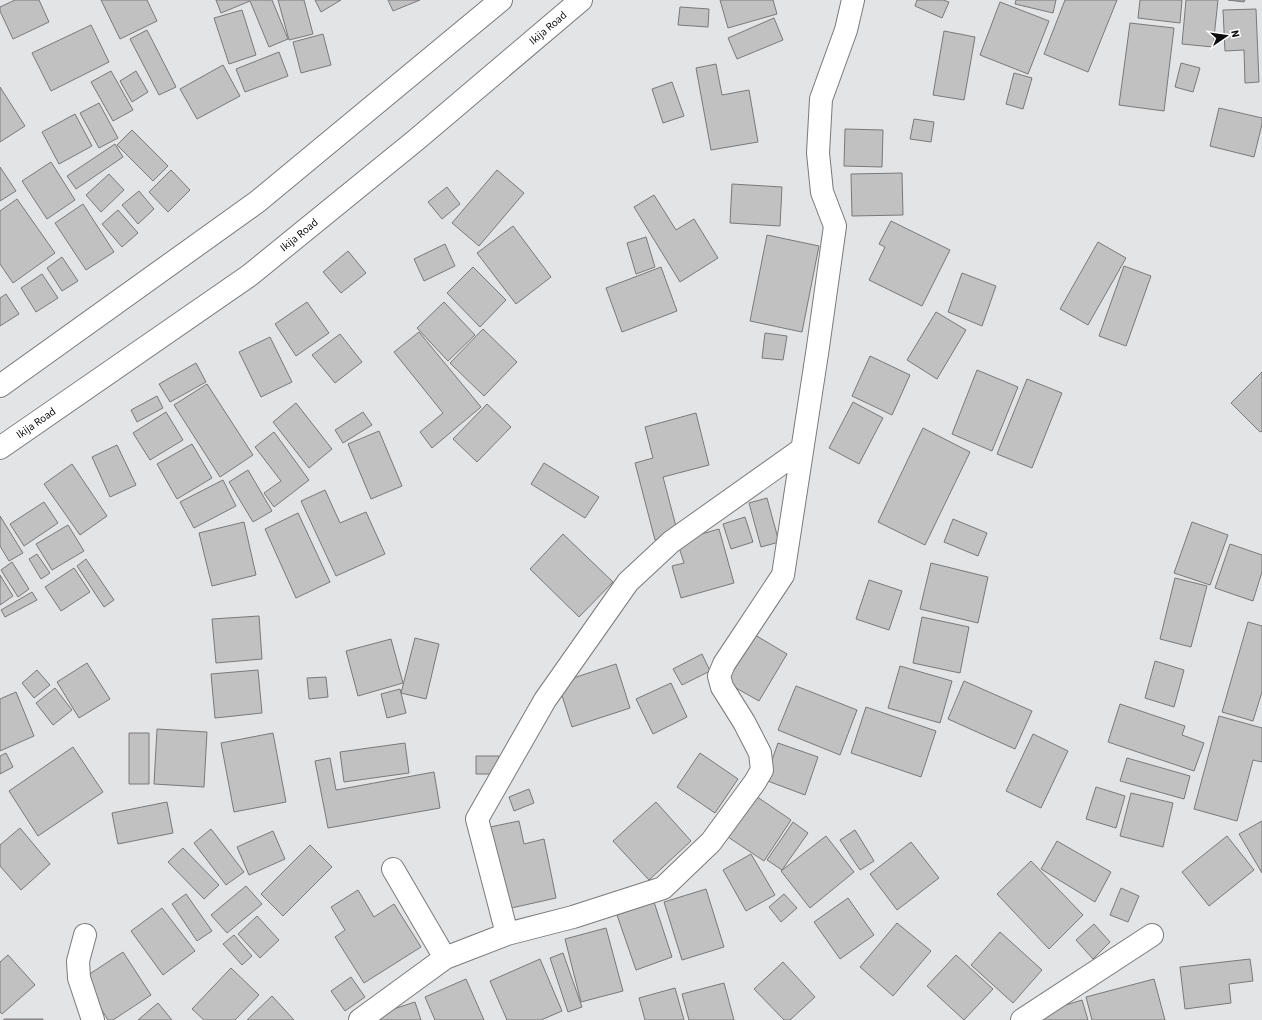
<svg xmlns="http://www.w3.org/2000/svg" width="1262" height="1020" viewBox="0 0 1262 1020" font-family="'Source Sans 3',sans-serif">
<rect width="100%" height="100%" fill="#e3e4e5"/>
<path fill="#c2c1c2" stroke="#7a797a" d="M15 0H39L49 22 13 39 0 11V7Z
M101 0H147L157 21 120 39Z
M216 0H272L288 39 269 47 250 1 221 13Z
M278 0H304L313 34 289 40Z
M315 0H341L321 12Z
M388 0H420L393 11Z
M720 0H773L777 14 728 28Z
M917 0H943L949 2 942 18 915 6Z
M1016 0H1056L1053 13 1015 4Z
M1065 0H1117L1088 72 1044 54Z
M1140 0H1182L1180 23 1138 18Z
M1186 0H1218L1213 47 1182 44Z
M1228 0H1245L1244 2Z
M1000 2 1049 21 1028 74 980 55Z
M680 7 709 9 708 27 678 25Z
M1256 9 1259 82 1245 83 1244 50 1225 51 1223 10Z
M242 10 256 55 229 64 214 18Z
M774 18 783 40 737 59 728 38Z
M1130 23 1174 28 1164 111 1119 105Z
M91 25 109 62 51 91 32 53Z
M147 30 176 87 159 95 130 39Z
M944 31 975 37 964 100 933 95Z
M323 34 331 65 301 73 293 42Z
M279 52 288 76 245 92 236 69Z
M1181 63 1200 68 1193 92 1175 87Z
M716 64 722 95 749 90 758 142 711 150 696 68Z
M223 65 240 96 197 119 180 89Z
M111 71 133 110 113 121 91 82Z
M136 71 148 92 132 102 120 81Z
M1014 73 1032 78 1023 109 1006 104Z
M672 82 684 116 663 123 652 89Z
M0 87 25 126 0 142Z
M99 103 118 138 99 148 80 113Z
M1219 108 1262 118V124L1254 157 1210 146Z
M75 114 92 146 59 164 42 132Z
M914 119 934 122 931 142 910 139Z
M845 129 883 130 882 167 844 166Z
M132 130 168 166 153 181 117 145Z
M115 144 123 157 76 189 67 176Z
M51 162 75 200 47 219 22 181Z
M0 167 16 191 0 201Z
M171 170 190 190 168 212 149 192Z
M497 170 524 193 479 246 452 223Z
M902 173 903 215 852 216 851 174Z
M109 174 124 190 101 212 86 195Z
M732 184 782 187 780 226 730 223Z
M447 187 460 204 442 219 428 202Z
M139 191 154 209 138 224 122 205Z
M654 195 676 230 694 219 718 258 680 282 634 207Z
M17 199 55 253 13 283 0 264V211Z
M83 204 114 252 86 270 55 223Z
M118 210 138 233 122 247 102 224Z
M891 221 950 250 922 306 869 280 885 247 879 244Z
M513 226 551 277 516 304 477 253Z
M767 235 819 246 802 332 750 321Z
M646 237 655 267 636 274 627 243Z
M1098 242 1126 258 1088 325 1060 309Z
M445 244 455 266 424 281 414 259Z
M348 251 366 273 341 293 323 272Z
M62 257 78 281 62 291 47 268Z
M1124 266 1151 276 1126 346 1099 336Z
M473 267 506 300 480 327 447 293Z
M661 267 677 311 622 332 606 288Z
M962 273 996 286 982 326 948 312Z
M42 274 58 298 36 312 21 288Z
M6 294 19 314 0 326V298Z
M307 302 329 333 296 356 275 324Z
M444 302 475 335 448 361 417 328Z
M936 312 966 330 937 379 907 360Z
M483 329 517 362 484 396 450 363Z
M419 332 481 407 432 448 420 432 443 413 394 352Z
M765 333 787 336 783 360 762 358Z
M340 334 362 362 335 383 312 355Z
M270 337 292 382 261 397 239 352Z
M870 356 910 375 892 415 852 396Z
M196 363 206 382 170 402 159 384Z
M977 370 1018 387 992 451 952 434Z
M1262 372V431L1260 432 1231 403Z
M1027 379 1062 393 1032 468 997 454Z
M207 384 253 455 220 477 174 405Z
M157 396 163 408 137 422 131 410Z
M853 402 883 418 859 464 829 448Z
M296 403 332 449 309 468 273 422Z
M487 404 511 427 477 462 453 439Z
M166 412 183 440 150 460 133 433Z
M363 412 372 425 343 443 335 430Z
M696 413 709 465 663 477 678 534 655 540 635 463 653 458 645 427Z
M923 428 970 452 925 545 878 522Z
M379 431 402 486 371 499 348 444Z
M274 432 309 480 274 507 264 493 281 481 255 447Z
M192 444 212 478 177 499 157 464Z
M117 445 136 485 110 497 92 457Z
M544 463 599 497 585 518 531 484Z
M72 464 107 516 80 535 44 484Z
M248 470 272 511 253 522 229 482Z
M223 480 236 506 194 528 180 502Z
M325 490 340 523 366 512 385 554 336 576 301 501Z
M767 498 779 542 761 547 749 503Z
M44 502 58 523 24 546 10 524Z
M298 513 330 582 296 598 265 529Z
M0 516 23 553 9 561 0 546Z
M745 517 753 542 731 549 723 524Z
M953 519 987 533 978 556 944 542Z
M244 522 256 575 212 586 199 533Z
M1192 522 1228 535 1210 585 1174 573Z
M68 525 84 551 52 570 36 544Z
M719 529 734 583 681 598 672 566 684 563 677 541Z
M563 534 613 582 579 617 530 569Z
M1230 544 1262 555V572L1253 601 1215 588Z
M37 554 50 573 41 579 29 559Z
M86 559 114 600 104 607 77 566Z
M12 562 29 589 18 597 1 570Z
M931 563 988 577 978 623 920 609Z
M74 568 90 592 61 611 45 587Z
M0 575 13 596 0 605Z
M1175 578 1207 586 1191 647 1160 639Z
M869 580 902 591 889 630 856 619Z
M32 592 37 600 5 617 1 610Z
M259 616 262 659 216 663 212 619Z
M922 617 969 627 960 673 913 663Z
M1248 622 1262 626V692L1253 721 1222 712Z
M750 632 787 654 759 701 722 680Z
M415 638 439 644 426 699 401 693Z
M391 639 403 683 358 696 346 651Z
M702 654 710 671 682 685 673 669Z
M1155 661 1184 670 1174 707 1145 698Z
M87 663 110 699 79 718 57 682Z
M616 664 630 708 572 727 558 683Z
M900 666 952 681 940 723 888 708Z
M37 670 50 685 34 698 22 683Z
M258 670 262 713 215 718 211 674Z
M326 677 328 697 309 699 307 678Z
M964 681 1032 711 1015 749 948 719Z
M671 683 687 717 653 734 636 699Z
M796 686 857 710 840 755 778 730Z
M55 688 72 710 53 725 36 703Z
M400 689 406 713 387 718 381 694Z
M16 692 34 736 0 751V699Z
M1120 704 1185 726 1182 735 1204 743 1194 771 1108 742Z
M866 707 936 731 921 777 851 753Z
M1219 716 1262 728V762L1253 760 1237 821 1194 809Z
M157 729 207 732 204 787 154 784Z
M129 733H149V784H129Z
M273 733 286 802 234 812 221 743Z
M1033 734 1068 751 1041 808 1006 791Z
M405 743 409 773 344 782 340 752Z
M778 743 818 757 805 795 765 780Z
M73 747 103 792 38 836 9 791Z
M6 753 13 767 0 774V756Z
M700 753 738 779 715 813 677 787Z
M476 756H499V774H476Z
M330 758 336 790 434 772 440 808 328 828 315 761Z
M1127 758 1190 776 1184 799 1120 781Z
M1096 787 1125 796 1116 828 1086 819Z
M529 789 534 803 514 811 509 797Z
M1131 793 1173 803 1163 847 1120 836Z
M753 794 791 820 764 861 725 835Z
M167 802 173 833 118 844 112 813Z
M656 802 691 841 649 880 613 841Z
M519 821 524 844 544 839 556 898 507 909 490 827Z
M1262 821V873L1239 834Z
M793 822 808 833 782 870 767 860Z
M20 828 50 864 21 890 0 866V845Z
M211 829 244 872 226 885 194 843Z
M855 830 874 861 860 870 840 840Z
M273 831 285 859 249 875 237 847Z
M826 836 854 872 810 908 781 871Z
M1227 836 1254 870 1209 906 1182 872Z
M1057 841 1111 872 1095 902 1041 869Z
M911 842 939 878 897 910 870 874Z
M310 845 332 867 283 916 261 894Z
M183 848 219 885 204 899 168 862Z
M751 854 775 895 746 911 723 870Z
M1031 861 1083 915 1049 949 997 894Z
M246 886 262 904 227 933 211 915Z
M1121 888 1139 896 1128 922 1110 915Z
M706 889 724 947 682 960 664 902Z
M358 890 374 917 394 904 421 947 364 983 335 937 345 930 331 907Z
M186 894 212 931 197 941 172 904Z
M784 894 797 908 781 922 769 907Z
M848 898 874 935 840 959 814 922Z
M654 902 672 957 636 970 617 915Z
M162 908 195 951 163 975 131 931Z
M257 916 279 940 260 958 238 934Z
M897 923 931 951 893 996 860 967Z
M1094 924 1110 942 1093 959 1076 940Z
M606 928 623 991 581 1002 565 939Z
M1000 932 1042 970 1013 1003 971 965Z
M234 935 252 956 242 965 223 944Z
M123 952 151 995 113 1020H108L82 979Z
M563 953 582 1007 568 1012 550 958Z
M8 955 35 985 2 1014 0 1012V962Z
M956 955 993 989 964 1020 927 986Z
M540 959 562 1011 541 1020H507L490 981Z
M1250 959 1253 981 1229 984 1231 1003 1185 1009 1180 967Z
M783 962 815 997 790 1020H784L754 989Z
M231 968 259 995 235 1020H204L192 1009Z
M351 977 365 997 345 1011 331 991Z
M466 979 484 1020H435L425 997Z
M1154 979 1165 1020H1092L1086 997Z
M724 983 734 1020H689L682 994Z
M675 988 684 1020H645L639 998Z
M272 996 294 1020H247Z
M1082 1000 1088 1020H1042L1040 1013Z
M415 1002 421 1020H373L372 1016Z
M158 1003 172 1020H138Z
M4 1019H43V1020H4Z"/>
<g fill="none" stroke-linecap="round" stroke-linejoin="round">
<defs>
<path id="minor" d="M0 386 257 202 501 0
M0 448 250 275 416 140 581 0
M393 869 445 958
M507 934 477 819 545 700 628 582 671 542 802 449
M85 935 78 961 79 978 93 1020
M360 1020 445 958 507 934 573 917 663 888 711 842 755 782 762 770 760 753 744 722 722 687 719 676 724 664 783 575 818 347 835 226 822 192 818 153 821 99 846 30 853 0
M1022 1020 1152 935"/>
</defs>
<use href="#minor" stroke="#7a7a7b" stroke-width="24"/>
<use href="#minor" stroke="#fff" stroke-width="22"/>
</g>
<g text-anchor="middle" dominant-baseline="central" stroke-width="4" stroke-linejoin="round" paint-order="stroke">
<g font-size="11" fill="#0c0c0c" stroke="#fff">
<text transform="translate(548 28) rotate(-40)">Ikija Road</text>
<text transform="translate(299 235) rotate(-39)">Ikija Road</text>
<text transform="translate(36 423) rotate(-35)">Ikija Road</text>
</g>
</g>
<g transform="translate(1226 36) rotate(77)" stroke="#ffffff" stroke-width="3" paint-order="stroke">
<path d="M0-3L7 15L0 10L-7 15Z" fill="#0c0c0c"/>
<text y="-6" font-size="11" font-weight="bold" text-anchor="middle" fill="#0c0c0c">N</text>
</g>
</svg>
